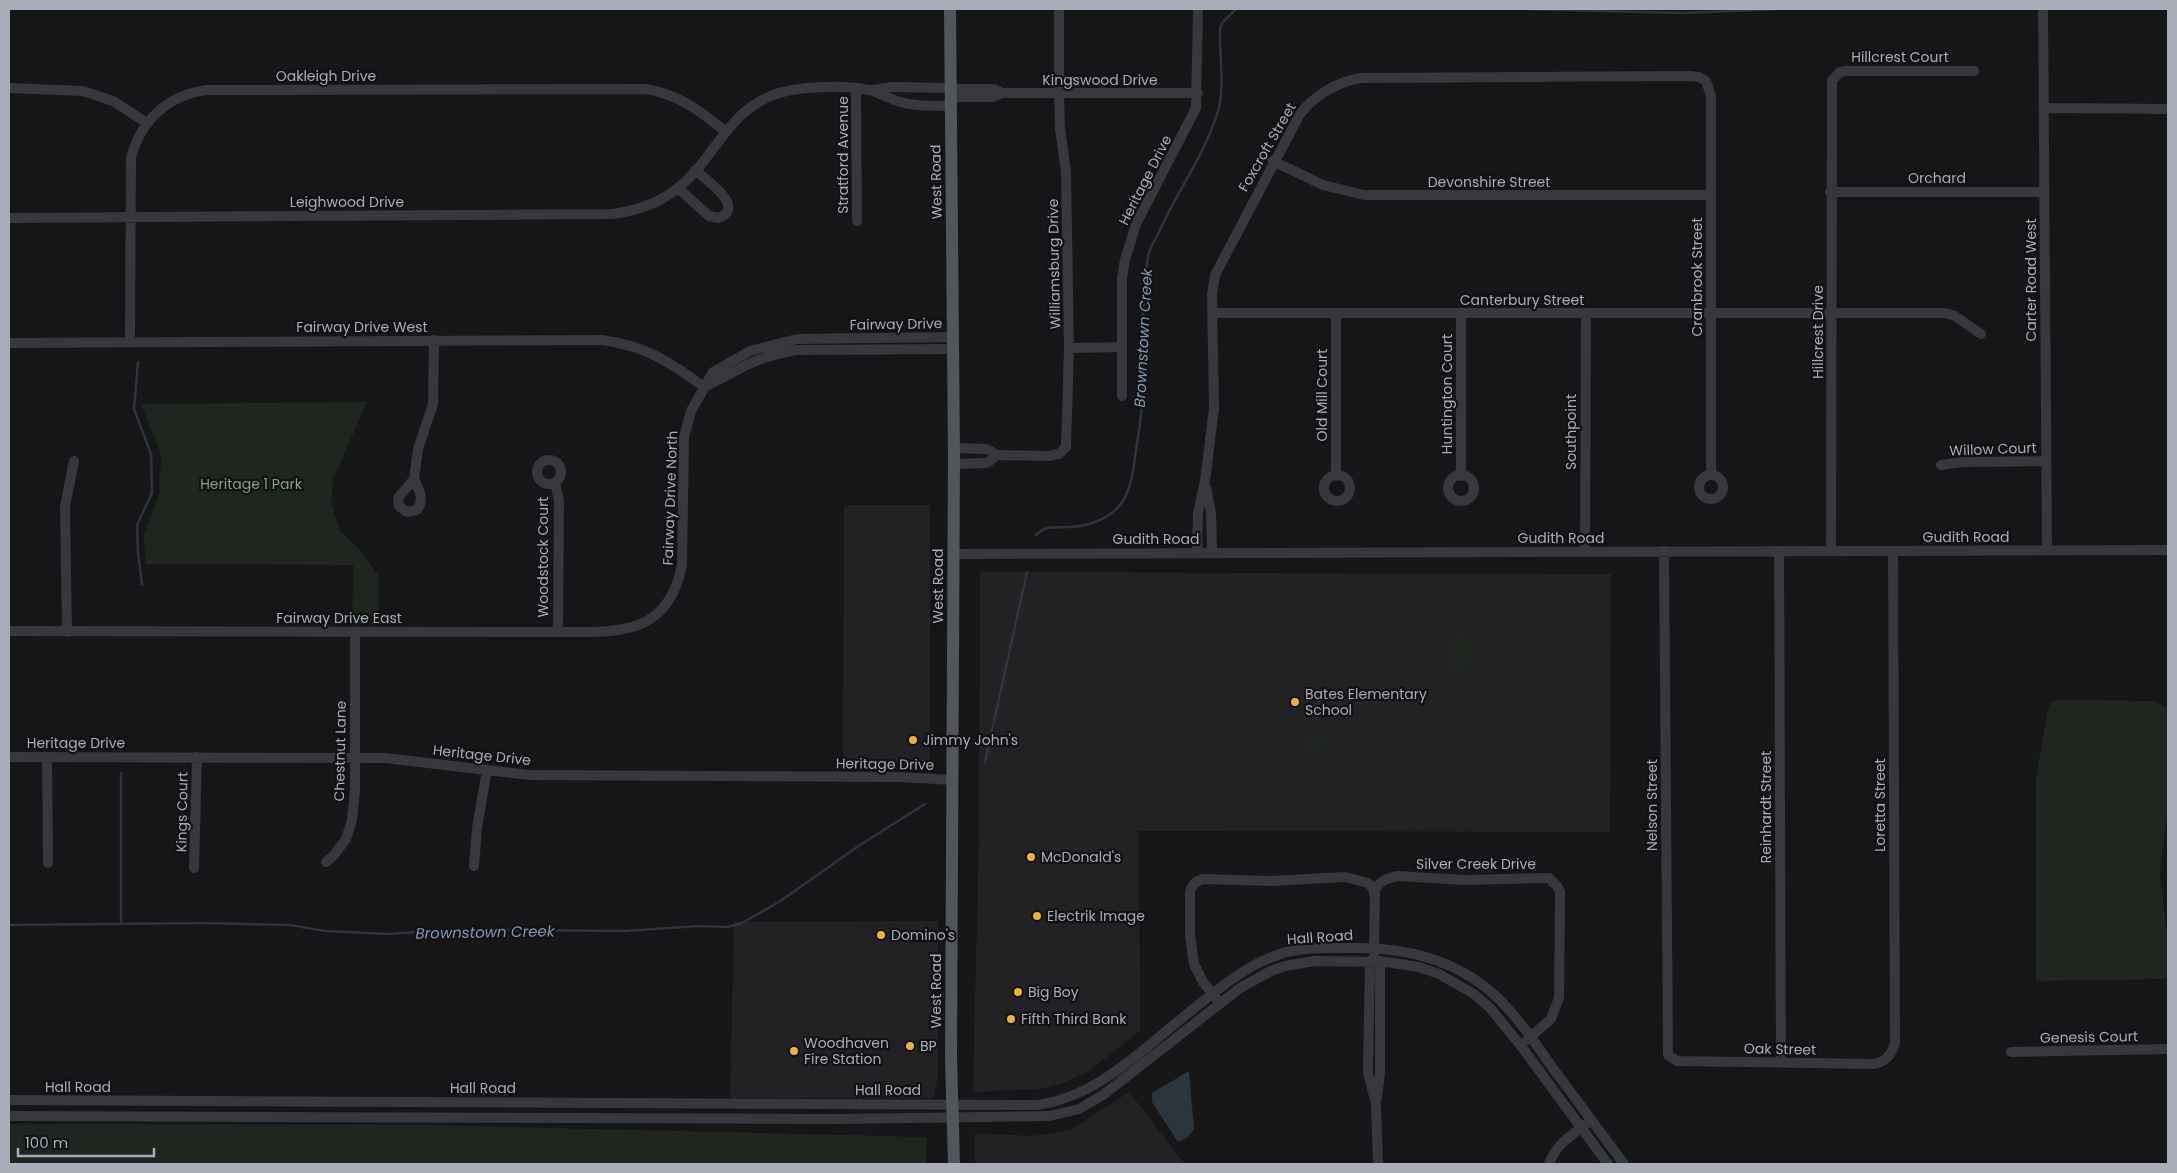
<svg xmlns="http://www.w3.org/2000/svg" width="2177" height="1173" viewBox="0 0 2177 1173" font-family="Poppins,sans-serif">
<rect width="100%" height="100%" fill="#161618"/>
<path fill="#222225" d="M844 505H930V769H843Z
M980 572 1611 574 1610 832 1139 831 1140 1031 1087 1072 1061 1084 1040 1089 973 1092 979 830Z
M938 921V1076L934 1098H730L734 922Z
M1129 1092 1185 1164H975V1133L1032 1136 1071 1130Z"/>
<path fill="#1e261f" d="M367 402 334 477 331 502 340 531 358 548 379 576V618L352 621 353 565 145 564 144 533 159 495 161 455 141 404Z
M1451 637 1468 636 1471 639 1472 665 1456 672H1449Z
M2065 700 2153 701 2167 707 2168 714V807L2160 873 2166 926 2168 933V977L2164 979 2036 981V776L2049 705 2053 701Z
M1307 733 1330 734 1329 745H1319L1317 750H1308L1305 736Z
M9 1124 426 1125 927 1137 926 1164H9Z"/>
<path fill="#2c353c" d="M1189 1071 1194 1129 1188 1137 1178 1142 1152 1102V1093Z"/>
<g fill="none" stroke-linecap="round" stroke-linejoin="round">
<path stroke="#2c353c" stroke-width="2.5" d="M1524 9 1683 13 1779 9
M1805 9H1811
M138 362 134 409 151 454 152 493 137 525 138 553 142 584
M1036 535C1046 525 1054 528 1067 527 1088 527 1111 519 1123 501 1132 486 1134 466 1136 450 1139 431 1142 412 1143 393 1144 347 1140 304 1148 257 1149 248 1156 239 1160 230 1178 190 1205 154 1218 111 1225 89 1219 53 1220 29L1222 23 1236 9
M985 762 1027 572
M121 924V773
M9 925 205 923 290 925 325 931 388 934 444 930 466 932 500 930 625 931 698 926 728 927 742 923 779 902 860 845 925 804"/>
<path stroke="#37383d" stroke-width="10" d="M2043 9 2047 550
M9 88 83 91 113 101 147 123
M856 88 857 221
M950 89H994L1002 93
M872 90 893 87 950 88
M950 97H993L1002 93H1198
M2044 108 2168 109
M1273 161 1323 185 1364 195H1711
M678 188 709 216 718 218C748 208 705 179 695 170
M1830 192H2044
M9 218 612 214C636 211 658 204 678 188 716 158 727 109 779 93 803 86 844 85 869 90 881 93 892 101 905 103 920 107 935 105 950 106
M1212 313H1946L1955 316 1981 334
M1461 313V476
M1336 314V476
M130 341 131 158C141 120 168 95 207 90L646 89C678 94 700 111 725 131
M9 343 601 340C644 345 670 362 704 387
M1069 348 1122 347
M704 387C718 381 729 374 743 367 759 358 777 354 796 350L953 349
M1122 396V278L1125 260 1136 224 1196 108 1198 9
M954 448 987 449 997 455 1048 456 1059 454 1066 447 1069 348 1066 172 1060 128 1059 94V9
M537 472a12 12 0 1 1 24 0a12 12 0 1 1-24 0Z
M954 464 987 463 997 455
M1941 465 1962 462 2046 461
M1699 487a12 12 0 1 1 24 0a12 12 0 1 1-24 0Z
M1448 488a13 13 0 1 1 26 0a13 13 0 1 1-26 0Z
M1324 488a13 13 0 1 1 26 0a13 13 0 1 1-26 0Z
M414 479C419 490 425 499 417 510L407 512 399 506 398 498 414 479 418 449 433 404 434 340
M555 483 559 500 558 632
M1206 487 1211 513 1212 552
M1585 551 1586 314
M1664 551 1668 1055 1677 1061 1874 1064C1886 1062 1892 1054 1895 1043L1893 551
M1779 551 1781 1062
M1831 551 1832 80 1840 72 1846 71H1974
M1197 552 1198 513 1205 481 1214 408 1212 295 1215 275 1300 114C1316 94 1335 83 1360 78L1688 76 1699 77 1706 81 1711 96V475
M953 554 2168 550
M9 631 558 632C617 632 668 637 682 565L684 437 691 411 713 372 750 351 797 339 953 337
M67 632 65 506 74 461
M9 757 385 758 530 775 901 777 953 780
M47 757 48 863
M326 862 334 855 346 839 352 820 355 790V632
M474 866 477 828 487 770
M194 868 197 757
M1374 954 1375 889C1381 880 1388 878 1398 876L1464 880 1549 878 1557 886 1560 892 1559 998 1551 1019 1527 1040
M1370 961 1368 1073 1376 1104 1378 1164
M1217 999 1203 982 1194 964 1190 935V892C1192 885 1196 880 1204 879L1271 881 1345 877 1368 883 1373 888 1374 895
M2011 1052 2168 1049
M1377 1098 1380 1072V961
M9 1100 1036 1105C1097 1098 1145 1047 1192 1010 1223 985 1255 958 1295 950 1314 947 1333 948 1352 948 1407 947 1461 961 1501 1001 1520 1021 1536 1044 1552 1067 1576 1099 1600 1132 1624 1164
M9 1116 840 1119 1049 1116 1079 1109 1103 1095 1240 988 1271 971 1285 966 1315 961 1386 962 1419 967 1439 974 1474 994 1490 1008 1521 1046 1608 1164
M1549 1164C1556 1144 1571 1136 1586 1124"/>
<path stroke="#53555c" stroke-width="12" d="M950 9 954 456 951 1058 954 1164"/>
</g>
<g fill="#f2b134" stroke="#111113" stroke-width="2">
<circle cx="1295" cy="702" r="5"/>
<circle cx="913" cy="740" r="5"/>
<circle cx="1031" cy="857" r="5"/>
<circle cx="1037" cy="916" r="5"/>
<circle cx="881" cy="935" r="5"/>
<circle cx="1018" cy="992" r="5"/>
<circle cx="1011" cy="1019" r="5"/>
<circle cx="910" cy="1046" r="5"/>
<circle cx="794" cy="1051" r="5"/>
</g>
<g text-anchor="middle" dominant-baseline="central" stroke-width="4.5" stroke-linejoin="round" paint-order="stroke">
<g font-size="14" fill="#a8adb8" stroke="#111113">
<text x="1900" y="57">Hillcrest Court</text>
<text x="326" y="76">Oakleigh Drive</text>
<text x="1100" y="80">Kingswood Drive</text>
<text transform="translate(1267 147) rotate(-60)">Foxcroft Street</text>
<text transform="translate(843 155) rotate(-90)">Stratford Avenue</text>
<text x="1937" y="178">Orchard</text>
<text transform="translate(1145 180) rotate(-63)">Heritage Drive</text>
<text transform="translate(936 182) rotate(-91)">West Road</text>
<text x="1489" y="182">Devonshire Street</text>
<text x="347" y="202">Leighwood Drive</text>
<text transform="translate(1054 264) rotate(-91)">Williamsburg Drive</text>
<text transform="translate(1697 277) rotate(-90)">Cranbrook Street</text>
<text transform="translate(2031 280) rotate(-90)">Carter Road West</text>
<text x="1522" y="300">Canterbury Street</text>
<text transform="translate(896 324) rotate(-1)">Fairway Drive</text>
<text x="362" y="327">Fairway Drive West</text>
<text transform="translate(1818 332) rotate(-90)">Hillcrest Drive</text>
<text transform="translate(1447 394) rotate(-90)">Huntington Court</text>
<text transform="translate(1322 395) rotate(-90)">Old Mill Court</text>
<text transform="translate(1571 432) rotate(-90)">Southpoint</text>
<text transform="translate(1993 449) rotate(-2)">Willow Court</text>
<text transform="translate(670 498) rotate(-88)">Fairway Drive North</text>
<text x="1966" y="537">Gudith Road</text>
<text x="1561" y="538">Gudith Road</text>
<text x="1156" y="539">Gudith Road</text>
<text transform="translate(543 557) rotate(-90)">Woodstock Court</text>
<text transform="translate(938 586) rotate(-90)">West Road</text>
<text x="339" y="618">Fairway Drive East</text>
<text x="76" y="743">Heritage Drive</text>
<text transform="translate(340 751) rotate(-89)">Chestnut Lane</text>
<text transform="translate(482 755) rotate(6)">Heritage Drive</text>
<text transform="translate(885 764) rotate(1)">Heritage Drive</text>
<text transform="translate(1652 805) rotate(-90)">Nelson Street</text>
<text transform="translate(1880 805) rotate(-90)">Loretta Street</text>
<text transform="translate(1766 807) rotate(-90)">Reinhardt Street</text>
<text transform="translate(182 812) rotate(-89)">Kings Court</text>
<text x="1476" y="864">Silver Creek Drive</text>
<text transform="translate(1320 937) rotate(-4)">Hall Road</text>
<text transform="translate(936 991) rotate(-90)">West Road</text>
<text transform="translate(2089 1037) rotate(-1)">Genesis Court</text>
<text transform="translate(1780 1049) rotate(1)">Oak Street</text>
<text x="78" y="1087">Hall Road</text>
<text x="483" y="1088">Hall Road</text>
<text x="888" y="1090">Hall Road</text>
</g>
<g font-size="14" fill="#7fa381" stroke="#111113">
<text x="251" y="484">Heritage 1 Park</text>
</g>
<g font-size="14" fill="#a8adb8" stroke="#111113" text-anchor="start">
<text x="1305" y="694">Bates Elementary<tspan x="1305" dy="16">School</tspan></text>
<text x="923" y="740">Jimmy John's</text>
<text x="1041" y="857">McDonald's</text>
<text x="1047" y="916">Electrik Image</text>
<text x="891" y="935">Domino's</text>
<text x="1028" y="992">Big Boy</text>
<text x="1021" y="1019">Fifth Third Bank</text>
<text x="804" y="1043">Woodhaven<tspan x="804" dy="16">Fire Station</tspan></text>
<text x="920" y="1046">BP</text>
</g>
<g font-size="15" font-style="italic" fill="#7f9bb3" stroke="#111113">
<text transform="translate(1143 338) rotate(-87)">Brownstown Creek</text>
<text transform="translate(485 932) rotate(-1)">Brownstown Creek</text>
</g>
</g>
<rect width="2177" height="1173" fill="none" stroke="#a8adb8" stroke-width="20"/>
<path d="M18 1148v8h136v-8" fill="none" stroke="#a8adb8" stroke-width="2.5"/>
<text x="25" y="1148" font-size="15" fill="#a8adb8" stroke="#111113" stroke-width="4" paint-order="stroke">100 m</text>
</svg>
